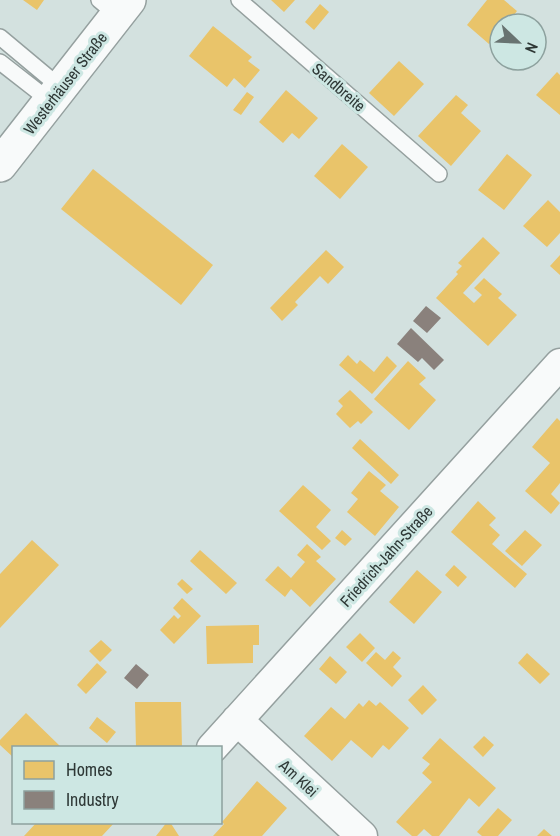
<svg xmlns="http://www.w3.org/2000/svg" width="560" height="836" viewBox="0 0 560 836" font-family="'Archivo Narrow',sans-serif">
<rect width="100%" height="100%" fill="#d3e1df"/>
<path fill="#e9c46a" d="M23 0H44L37 10Z
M271 0H295L284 12Z
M487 0H504L517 11 507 24H500V38L497 35 489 44 467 25Z
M320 4 329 12 314 30 305 22Z
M213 26 252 57 248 61 260 70 245 88 234 78 227 87 189 56Z
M536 32 544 39 536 48Z
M399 61 424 84 394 116 369 93Z
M557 72 560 75V115L536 95Z
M286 90 318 118 299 139 292 133 283 143 259 122Z
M247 92 254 97 241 115 233 110Z
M456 95 468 105 461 113 481 131 451 166 418 136Z
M342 144 368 167 340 199 314 176Z
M507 154 532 175 504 210 478 190Z
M93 169 213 265 181 305 61 209Z
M548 200 560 212V233L547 247 523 226Z
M483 237 500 253 463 293 474 303 482 295 474 288 484 278 502 294 498 298 517 315 488 346 436 298 458 274 456 272 462 266 458 263Z
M326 250 344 267 328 284 320 276 295 302 298 305 282 321 270 308Z
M560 255V275L550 266Z
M348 355 357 364 360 360 374 372 387 356 397 366 372 394 339 365Z
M408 361 426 378 419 384 436 400 409 430 374 399Z
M350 390 373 412 361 424 358 421 350 428 336 414 343 406 338 401Z
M557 418 560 421V483L551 494 560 503 551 514 525 491 550 463 532 447Z
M360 439 399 475 391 484 352 448Z
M369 471 386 485 380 491 399 507 375 536 347 512 358 499 351 493Z
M303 485 331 510 316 527 331 541 322 550 279 511Z
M478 501 496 518 489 525 500 535 492 544 527 574 515 588 451 532Z
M342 530 352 539 345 546 335 538Z
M525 530 542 545 522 566 505 551Z
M32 540 59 565 0 628V574Z
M307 544 321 557 316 561 336 579 310 607 291 589 285 597 265 580 278 566 291 578 305 562 297 555Z
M200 550 237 583 226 594 190 561Z
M454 565 467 577 458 587 445 575Z
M417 570 442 592 414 624 389 602Z
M182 579 193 589 187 594 177 584Z
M182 598 201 616 174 644 160 630 174 615 178 619 181 616 173 608Z
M259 625V645H253V663L207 664 206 626Z
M360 633 375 648 362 662 346 647Z
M101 640 112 650 100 662 89 651Z
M393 651 401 658 393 667 402 676 392 687 366 663 376 652 385 660Z
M527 653 550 674 540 684 518 663Z
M330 656 347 672 336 684 319 669Z
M97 663 107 672 86 694 77 685Z
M423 685 437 700 422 715 408 700Z
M369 700 376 706 380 702 409 728 389 750 383 745 372 758 351 740 332 761 304 736 331 707 345 719 359 703 363 707Z
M135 702H181L182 748H136Z
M26 713 62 748H14V758L0 745V740Z
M97 717 116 732 107 743 89 728Z
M484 736 494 745 483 757 473 747Z
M440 738 496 788 479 807 469 798 439 836H432L424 829 417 836H412L396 822 432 782 422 773 430 764 422 758Z
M257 781 287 808 262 836H213L224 824 222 822Z
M498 808 512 820 498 836H482L477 832Z
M37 822H115L102 836H24Z
M167 822H170L179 836H156Z
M544 829 552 836H537Z"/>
<path fill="#8a817c" d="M426 306 441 318 427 333 413 321Z
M411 328 444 360 434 370 422 358 418 362 397 344Z
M136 664 149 675 137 689 124 678Z"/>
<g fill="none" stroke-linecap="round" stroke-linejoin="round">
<defs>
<path id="lane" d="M99 0 117 15
M239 0 439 174
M0 37 61 88
M0 62 50 101"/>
<path id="street" d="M237 720 362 836
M212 748 560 364"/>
<path id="secondary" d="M0 165 129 0"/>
</defs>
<use href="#lane" stroke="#95a09f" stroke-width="18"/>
<use href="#street" stroke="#95a09f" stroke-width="33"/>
<use href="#secondary" stroke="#95a09f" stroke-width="36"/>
<use href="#lane" stroke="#f8fafa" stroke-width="15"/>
<use href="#street" stroke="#f8fafa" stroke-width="30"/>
<use href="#secondary" stroke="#f8fafa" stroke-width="33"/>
</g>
<g text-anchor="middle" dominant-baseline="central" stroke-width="6" stroke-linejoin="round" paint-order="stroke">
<g font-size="16" fill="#2e3836" stroke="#cde7e3">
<text transform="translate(65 83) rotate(-52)">Westerhäuser Straße</text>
<text transform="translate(339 87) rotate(41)">Sandbreite</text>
<text transform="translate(386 556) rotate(-48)">Friedrich-Jahn-Straße</text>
<text transform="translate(299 778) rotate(43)">Am Klei</text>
</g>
</g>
<rect x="12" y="746" width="210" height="78" fill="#cde7e3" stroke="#8da19e" stroke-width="1.5"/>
<rect x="24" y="761" width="30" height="18" fill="#e9c46a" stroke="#8da19e" stroke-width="1.5"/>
<text x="66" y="776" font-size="18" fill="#2e3836">Homes</text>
<rect x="24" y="791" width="30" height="18" fill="#8a817c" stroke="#8da19e" stroke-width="1.5"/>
<text x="66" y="806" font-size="18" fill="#2e3836">Industry</text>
<g transform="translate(518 42) rotate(113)"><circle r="28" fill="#cde7e3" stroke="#8da19e" stroke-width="1.5"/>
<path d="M0-4.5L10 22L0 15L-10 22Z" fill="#687371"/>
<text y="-9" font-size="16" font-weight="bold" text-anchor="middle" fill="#2e3836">N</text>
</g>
</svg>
